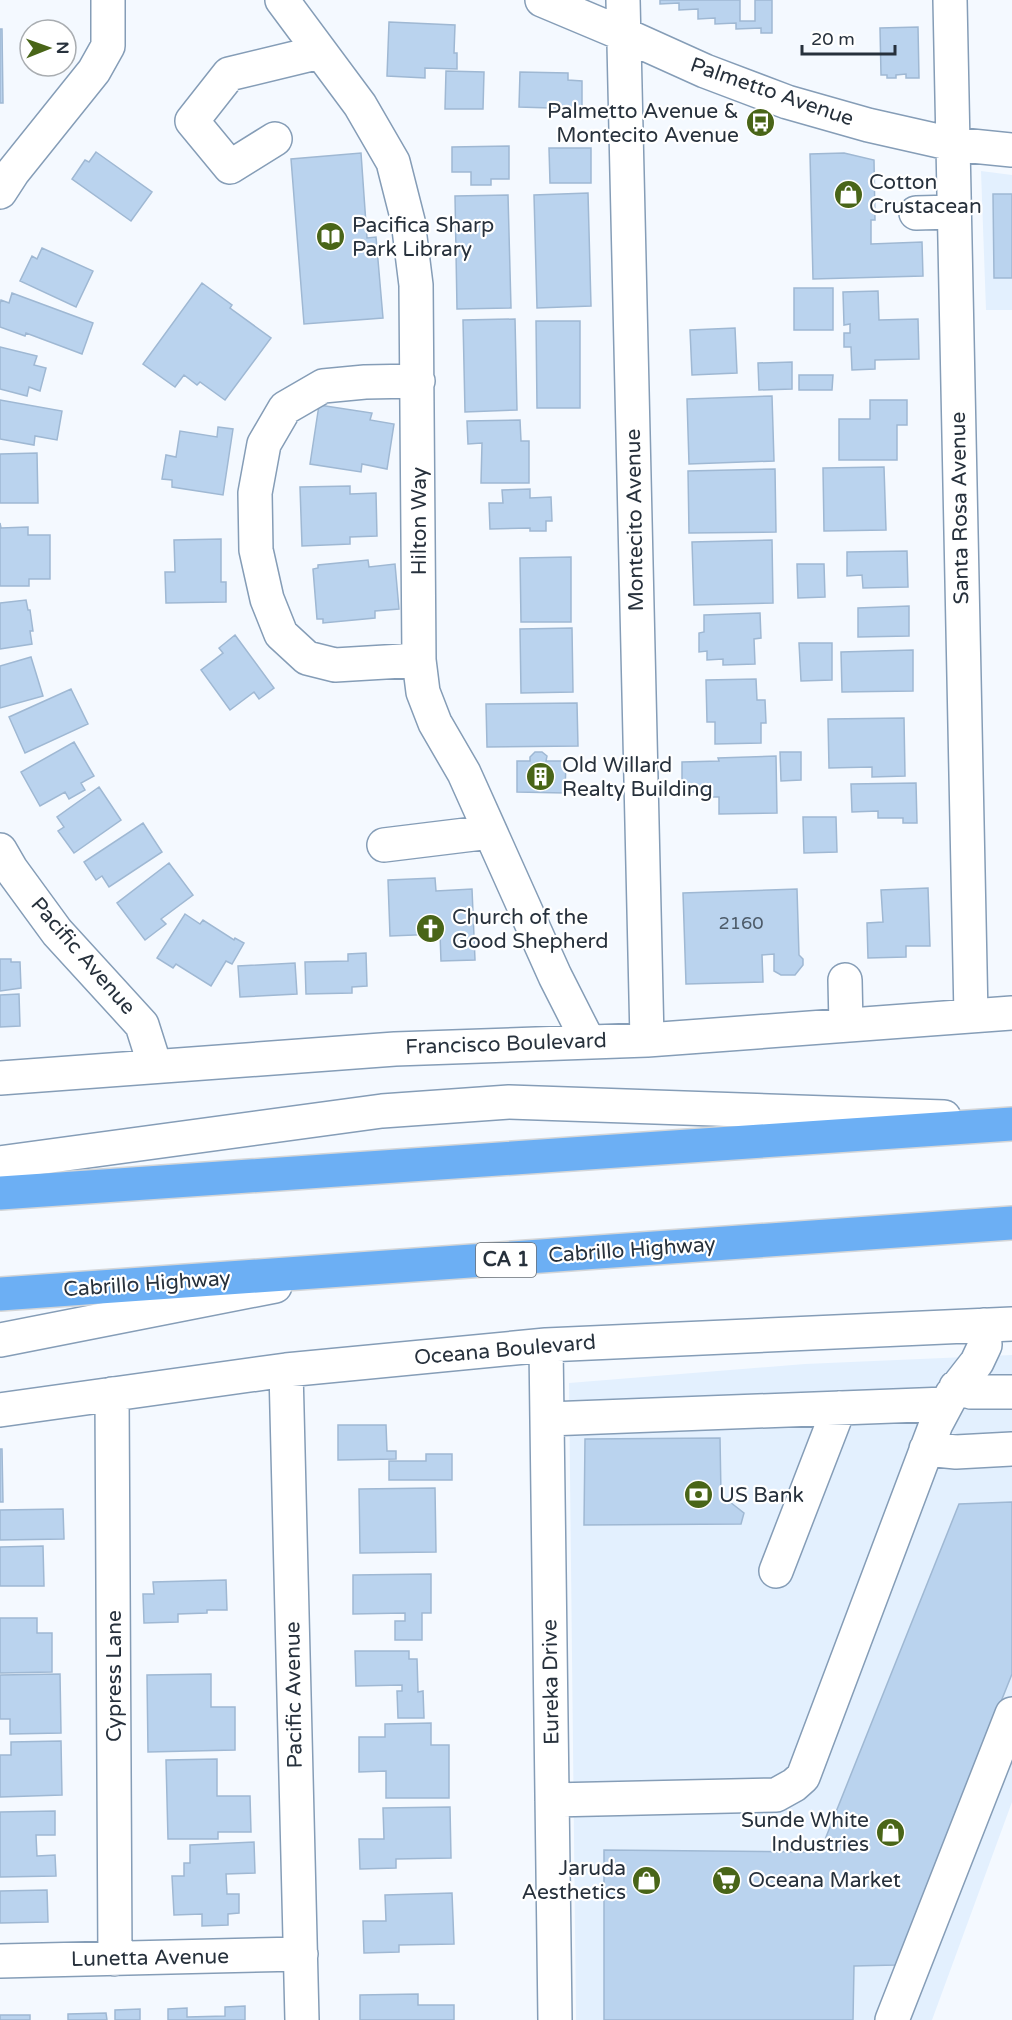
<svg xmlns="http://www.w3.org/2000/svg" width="1012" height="2020" viewBox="0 0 1012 2020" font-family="'Varela Round',sans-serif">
<rect width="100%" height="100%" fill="#f4f9ff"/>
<path fill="#e3f0fe" d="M981 171 1012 175V310H986Z
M1012 1355V1802L932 2020H576L569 1383 805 1364Z"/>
<path fill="#bad3ee" stroke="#9fb8d3" stroke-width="1.5" d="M660 0H740V21H755V0H772V33H761V28L736 29V23L715 24V18L698 19V9L679 10V3L660 4Z
M389 22 455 25 454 53H457V69L425 68V78L387 76Z
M918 27 919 78H906V74L896 75V78H887V75H881L880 28Z
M0 29H2L3 103H0Z
M446 71 484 72 483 109H445Z
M520 72 568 73V80L582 81V109L519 107Z
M509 146V179H491V185H471V172H452V147Z
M549 148H591V183H550Z
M96 152 152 192 131 221 72 179 85 160 89 162Z
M361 153 367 238 376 237 383 318 304 324 291 159Z
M844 153 874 160 875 220H871V244L922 242 923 276 813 279 810 154Z
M588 193 591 306 537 308 534 195Z
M993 194H1012V278H994Z
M508 195 511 308 457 309 455 196Z
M42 248 93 271 76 307 20 281 32 256 37 259Z
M202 283 232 305 230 308 271 338 225 400 200 382 197 385 184 375 175 387 143 364Z
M794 288H833V330H794Z
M878 291 879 320 918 319 919 359 875 360V369L852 370 851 347H844V333H850V324L844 325 843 292Z
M12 293 93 323 82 354 26 333 25 336 0 327V304L1 300 9 303Z
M515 319 517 410 465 412 463 320Z
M536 321H580V408H537Z
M735 328 737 373 692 375 690 330Z
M0 347 37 356 34 365 46 368 40 391 29 387 27 396 0 389Z
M792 362V389L759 390 758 363Z
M799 375H833L832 390H799Z
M772 396 774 461 689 464 687 399Z
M0 400 62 411 57 440 35 436 34 445 0 439Z
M870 400H907V425H897V460H839V419H870Z
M319 405 372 413 370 420 394 424 387 469 362 464 361 472 310 464Z
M520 420 521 441H529V483H481L482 443 468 444 467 421Z
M218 427 233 429 223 495 172 487V480L162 479 166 455 176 457 180 431 217 437Z
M37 453 38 503H0V454Z
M884 467 886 530 824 531 823 468Z
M775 469 776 532 689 533 688 471Z
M350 486V494L376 493 377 536 350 537V544L302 546 300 487Z
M530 489V498L551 497 552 521H546V531H530V528L490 529 489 503H503L502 490Z
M0 523 1 528 28 527V535H50V579H29V586H0Z
M221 539V582H226V602L166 603 165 572H175L174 540Z
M772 540 773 603 694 605 692 542Z
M907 551 908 587 863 588 862 575 847 576V552Z
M571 557V622H521L520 558Z
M368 560 369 567 395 564 399 609 375 611V618L323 623V619H317L313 569 318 568V565Z
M797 564H824L825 597 798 598Z
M26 600 28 610H30L33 631H30L32 644 0 649V603Z
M909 606V636L858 637V608Z
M760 613 761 638 754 639 755 664 723 665V659L707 660V651L699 652V633L704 632V615Z
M572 628 573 692 521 693 520 629Z
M235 635 274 688 259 699 254 692 230 710 201 670 223 653 219 648Z
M799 643H832V680L801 681Z
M913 650V691L842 692 841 652Z
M31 657 43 696 0 708V666Z
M756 679 757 700H765L766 723H761V743L715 744V722H707L706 680Z
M71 689 88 724 25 753 9 717Z
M577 703 578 746 487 747 486 704Z
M904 718 905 776 872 777V767L829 768 828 719Z
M74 742 94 776 81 783 85 790 69 799 65 792 40 806 21 772Z
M535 752H542L547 756 546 761H566L565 793 517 792V761H530V757Z
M780 752H801V780L781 781Z
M776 756 777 813 719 814V797H712V792H682V762L719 761 718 758Z
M916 783 917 823H903V818H878V811L852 812 851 784Z
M99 787 121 820 74 853 58 831 64 827 57 817Z
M803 817H836L837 852 804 853Z
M143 823 162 852 109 887 102 876 96 880 84 862Z
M169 863 193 895 161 919 166 924 145 940 117 903Z
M435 878 436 891 472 889 475 960 441 961 440 934 390 936 388 880Z
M928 888 930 946H906V957L868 958 867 923 883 922 881 890Z
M797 889 799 955 803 959V965L795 975H781L774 971V954L762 955 763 982 686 984 683 893Z
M185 914 200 924 203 920 234 940 235 938 244 943 232 964 226 961 211 986 176 964 173 968 157 958Z
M366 953 367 986 352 987V993L306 994 305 962 348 961V954Z
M0 959H11V962H20L21 988 0 991Z
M295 963 297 994 240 997 238 966Z
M19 994 20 1026 0 1027V995Z
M338 1425H386L387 1451H396V1459L338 1460Z
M720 1438 721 1495 744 1513 741 1524 584 1525 585 1439Z
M0 1449H2L3 1502H0Z
M426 1454H452V1480H389V1461H426Z
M435 1488 436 1552 360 1553 359 1489Z
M1012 1502V1674L896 1965 854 1966 853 2020H604V1850L820 1852 959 1504Z
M63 1509 64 1539 0 1540V1510Z
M43 1546 44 1586H0V1547Z
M431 1574V1613H422V1640H395V1621H405V1613L353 1614V1575Z
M226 1580 227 1610H207V1613L178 1614V1622L144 1623 143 1594H154L153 1582Z
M0 1618H37V1633H52V1672L0 1673Z
M355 1651H409V1659H417L418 1692 423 1691 424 1718H398L397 1691H402V1685L356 1686Z
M60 1674 61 1733 10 1734V1719H0V1675Z
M211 1674V1707H235V1750L148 1752 147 1675Z
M431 1723V1745H449V1798H386V1771L359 1772V1737H385V1724Z
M61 1741 62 1795 0 1797V1755H11V1742Z
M217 1759V1796H250L251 1832H218V1839H168L166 1760Z
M450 1807 451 1858 396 1859V1868L360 1869 359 1839H384L383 1808Z
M55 1811V1835H36L37 1856 55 1855 56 1876 0 1877V1812Z
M254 1842 255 1873 226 1874 227 1894H239V1913L228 1914V1925L202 1926V1914L174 1915 172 1876H184V1863H190V1845Z
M47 1890 48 1922 0 1923V1891Z
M452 1893 454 1944 399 1945V1952L364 1953 363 1921H386L385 1895Z
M418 1994V2005H454V2020H360V1995Z
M245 2006V2020H168V2009L187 2008V2017L225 2016V2007Z
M140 2009V2020H115V2010Z
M106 2013 107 2020H68V2014Z
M0 2015H30V2020H0Z"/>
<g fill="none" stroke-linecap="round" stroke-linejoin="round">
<defs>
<path id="minor" d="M282 0 360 105 393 162 408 221 416 285 419 660 423 692 435 723 464 773 555 976 588 1041
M542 0 623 34 705 71 787 102 868 125 952 144 1012 150
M623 0 647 1040
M950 0 971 1016
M275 139 230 167 192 121 229 74 320 52
M0 192 13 172 94 71 108 46V0
M916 213 954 212
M418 381 365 382 323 386 285 408 264 444 255 493 256 550 267 599 281 634 307 658 335 665 419 660
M384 845 490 832
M0 850 11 869 57 932 142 1025 155 1066
M845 980 846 1025
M0 1078 395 1049 647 1040 1012 1013
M0 1163 382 1111 509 1102 944 1117
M0 1340 275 1286
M546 1345 555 2020
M286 1370 302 2020
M956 1387 971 1392H1012
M112 1394 115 1959
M0 1410 286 1370 546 1345 1012 1324
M548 1419 946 1404
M926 1449 956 1452 1012 1449
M776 1571 839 1408
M552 1800 776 1795 794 1785 803 1777 936 1424 952 1394 977 1362 985 1345 984 1325
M0 1961 301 1954
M892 2020 1012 1714"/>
<path id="highway" d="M0 1193 1012 1124
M0 1294 1012 1223"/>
</defs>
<use href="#minor" stroke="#859db7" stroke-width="36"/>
<use href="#highway" stroke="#d4d6d8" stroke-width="36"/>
<use href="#minor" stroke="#fff" stroke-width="33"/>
<use href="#highway" stroke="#6caff4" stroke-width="33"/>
</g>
<defs>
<symbol id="bus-disc" viewBox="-11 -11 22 22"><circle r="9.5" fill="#496518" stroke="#fff"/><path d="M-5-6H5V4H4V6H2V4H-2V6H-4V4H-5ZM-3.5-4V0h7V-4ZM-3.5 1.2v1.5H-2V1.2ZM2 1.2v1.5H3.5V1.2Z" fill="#fff"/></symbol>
<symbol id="shop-disc" viewBox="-11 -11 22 22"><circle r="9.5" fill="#496518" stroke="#fff"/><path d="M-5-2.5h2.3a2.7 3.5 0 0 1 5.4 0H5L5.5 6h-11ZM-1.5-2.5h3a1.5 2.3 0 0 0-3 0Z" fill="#fff"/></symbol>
<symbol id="library-disc" viewBox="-11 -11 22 22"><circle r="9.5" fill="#496518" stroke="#fff"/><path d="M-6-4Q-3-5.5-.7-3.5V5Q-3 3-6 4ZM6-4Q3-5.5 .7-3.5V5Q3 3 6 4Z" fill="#fff"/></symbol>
<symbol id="building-disc" viewBox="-11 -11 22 22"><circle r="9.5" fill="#496518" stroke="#fff"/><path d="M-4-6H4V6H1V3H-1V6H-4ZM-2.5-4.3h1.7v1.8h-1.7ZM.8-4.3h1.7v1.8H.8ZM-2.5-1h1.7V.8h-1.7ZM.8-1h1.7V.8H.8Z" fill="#fff"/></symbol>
<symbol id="church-disc" viewBox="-11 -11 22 22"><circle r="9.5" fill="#496518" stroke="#fff"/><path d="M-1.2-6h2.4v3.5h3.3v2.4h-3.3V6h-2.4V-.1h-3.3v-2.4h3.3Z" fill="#fff"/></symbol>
<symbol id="bank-disc" viewBox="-11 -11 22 22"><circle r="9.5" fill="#496518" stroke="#fff"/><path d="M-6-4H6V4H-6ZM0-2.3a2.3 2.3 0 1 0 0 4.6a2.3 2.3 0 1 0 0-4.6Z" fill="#fff"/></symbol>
<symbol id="supermarket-disc" viewBox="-11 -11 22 22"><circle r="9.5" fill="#496518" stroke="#fff"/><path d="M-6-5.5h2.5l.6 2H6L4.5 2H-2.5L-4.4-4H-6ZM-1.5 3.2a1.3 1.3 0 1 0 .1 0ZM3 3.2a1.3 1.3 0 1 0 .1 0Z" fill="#fff"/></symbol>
</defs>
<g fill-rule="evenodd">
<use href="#bus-disc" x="744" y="106" width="33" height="33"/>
<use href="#shop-disc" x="832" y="178" width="33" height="33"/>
<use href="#library-disc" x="314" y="220" width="33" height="33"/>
<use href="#building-disc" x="524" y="760" width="33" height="33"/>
<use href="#church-disc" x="414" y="912" width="33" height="33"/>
<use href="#bank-disc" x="682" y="1478" width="33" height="33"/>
<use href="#shop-disc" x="874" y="1816" width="33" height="33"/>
<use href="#shop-disc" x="630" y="1864" width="33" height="33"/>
<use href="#supermarket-disc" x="710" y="1864" width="33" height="33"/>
</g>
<g text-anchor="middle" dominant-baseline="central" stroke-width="4.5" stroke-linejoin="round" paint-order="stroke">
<g font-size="18" fill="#4c5a68">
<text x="741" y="923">2160</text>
</g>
<rect fill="#fff" stroke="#686f76" stroke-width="1.5" x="476" y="1243" width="60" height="34" rx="4.5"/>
<g font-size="20" font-weight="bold" fill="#27313c">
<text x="506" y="1260">CA 1</text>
</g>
<g font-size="21" fill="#27313c" stroke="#fff">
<text transform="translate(772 92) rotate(19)">Palmetto Avenue</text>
<text transform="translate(960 508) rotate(-91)">Santa Rosa Avenue</text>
<text transform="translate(635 520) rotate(-91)">Montecito Avenue</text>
<text transform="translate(419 521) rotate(-90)">Hilton Way</text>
<text transform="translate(83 956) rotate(49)">Pacific Avenue</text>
<text transform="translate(506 1044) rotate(-2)">Francisco Boulevard</text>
<text transform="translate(632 1250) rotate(-4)">Cabrillo Highway</text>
<text transform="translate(147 1284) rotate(-4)">Cabrillo Highway</text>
<text transform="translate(505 1350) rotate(-5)">Oceana Boulevard</text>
<text transform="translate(114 1676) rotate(-90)">Cypress Lane</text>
<text transform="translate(551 1682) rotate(-91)">Eureka Drive</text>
<text transform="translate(294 1695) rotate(-91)">Pacific Avenue</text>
<text transform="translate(150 1958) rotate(-1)">Lunetta Avenue</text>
</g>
<g font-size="21" fill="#27313c" stroke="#fff" text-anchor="start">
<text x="739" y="111" text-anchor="end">Palmetto Avenue &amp;<tspan x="739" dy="24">Montecito Avenue</tspan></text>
<text x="869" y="182">Cotton<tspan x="869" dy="24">Crustacean</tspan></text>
<text x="352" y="225">Pacifica Sharp<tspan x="352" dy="24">Park Library</tspan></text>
<text x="562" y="765">Old Willard<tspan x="562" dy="24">Realty Building</tspan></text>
<text x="452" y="917">Church of the<tspan x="452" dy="24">Good Shepherd</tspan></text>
<text x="719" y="1495">US Bank</text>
<text x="869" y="1820" text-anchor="end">Sunde White<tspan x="869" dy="24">Industries</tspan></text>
<text x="626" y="1868" text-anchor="end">Jaruda<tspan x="626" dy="24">Aesthetics</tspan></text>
<text x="748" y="1880">Oceana Market</text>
</g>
</g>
<g transform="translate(48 48) rotate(89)"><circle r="28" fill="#ffffff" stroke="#a9adb1" stroke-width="1.5"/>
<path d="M0-4.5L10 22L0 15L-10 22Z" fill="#496518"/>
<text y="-9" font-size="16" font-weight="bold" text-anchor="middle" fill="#27313c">N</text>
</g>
<path d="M802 45v9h93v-9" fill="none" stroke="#27313c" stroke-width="3"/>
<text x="811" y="45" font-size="18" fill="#27313c" stroke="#ffffff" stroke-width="4.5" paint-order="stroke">20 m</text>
</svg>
